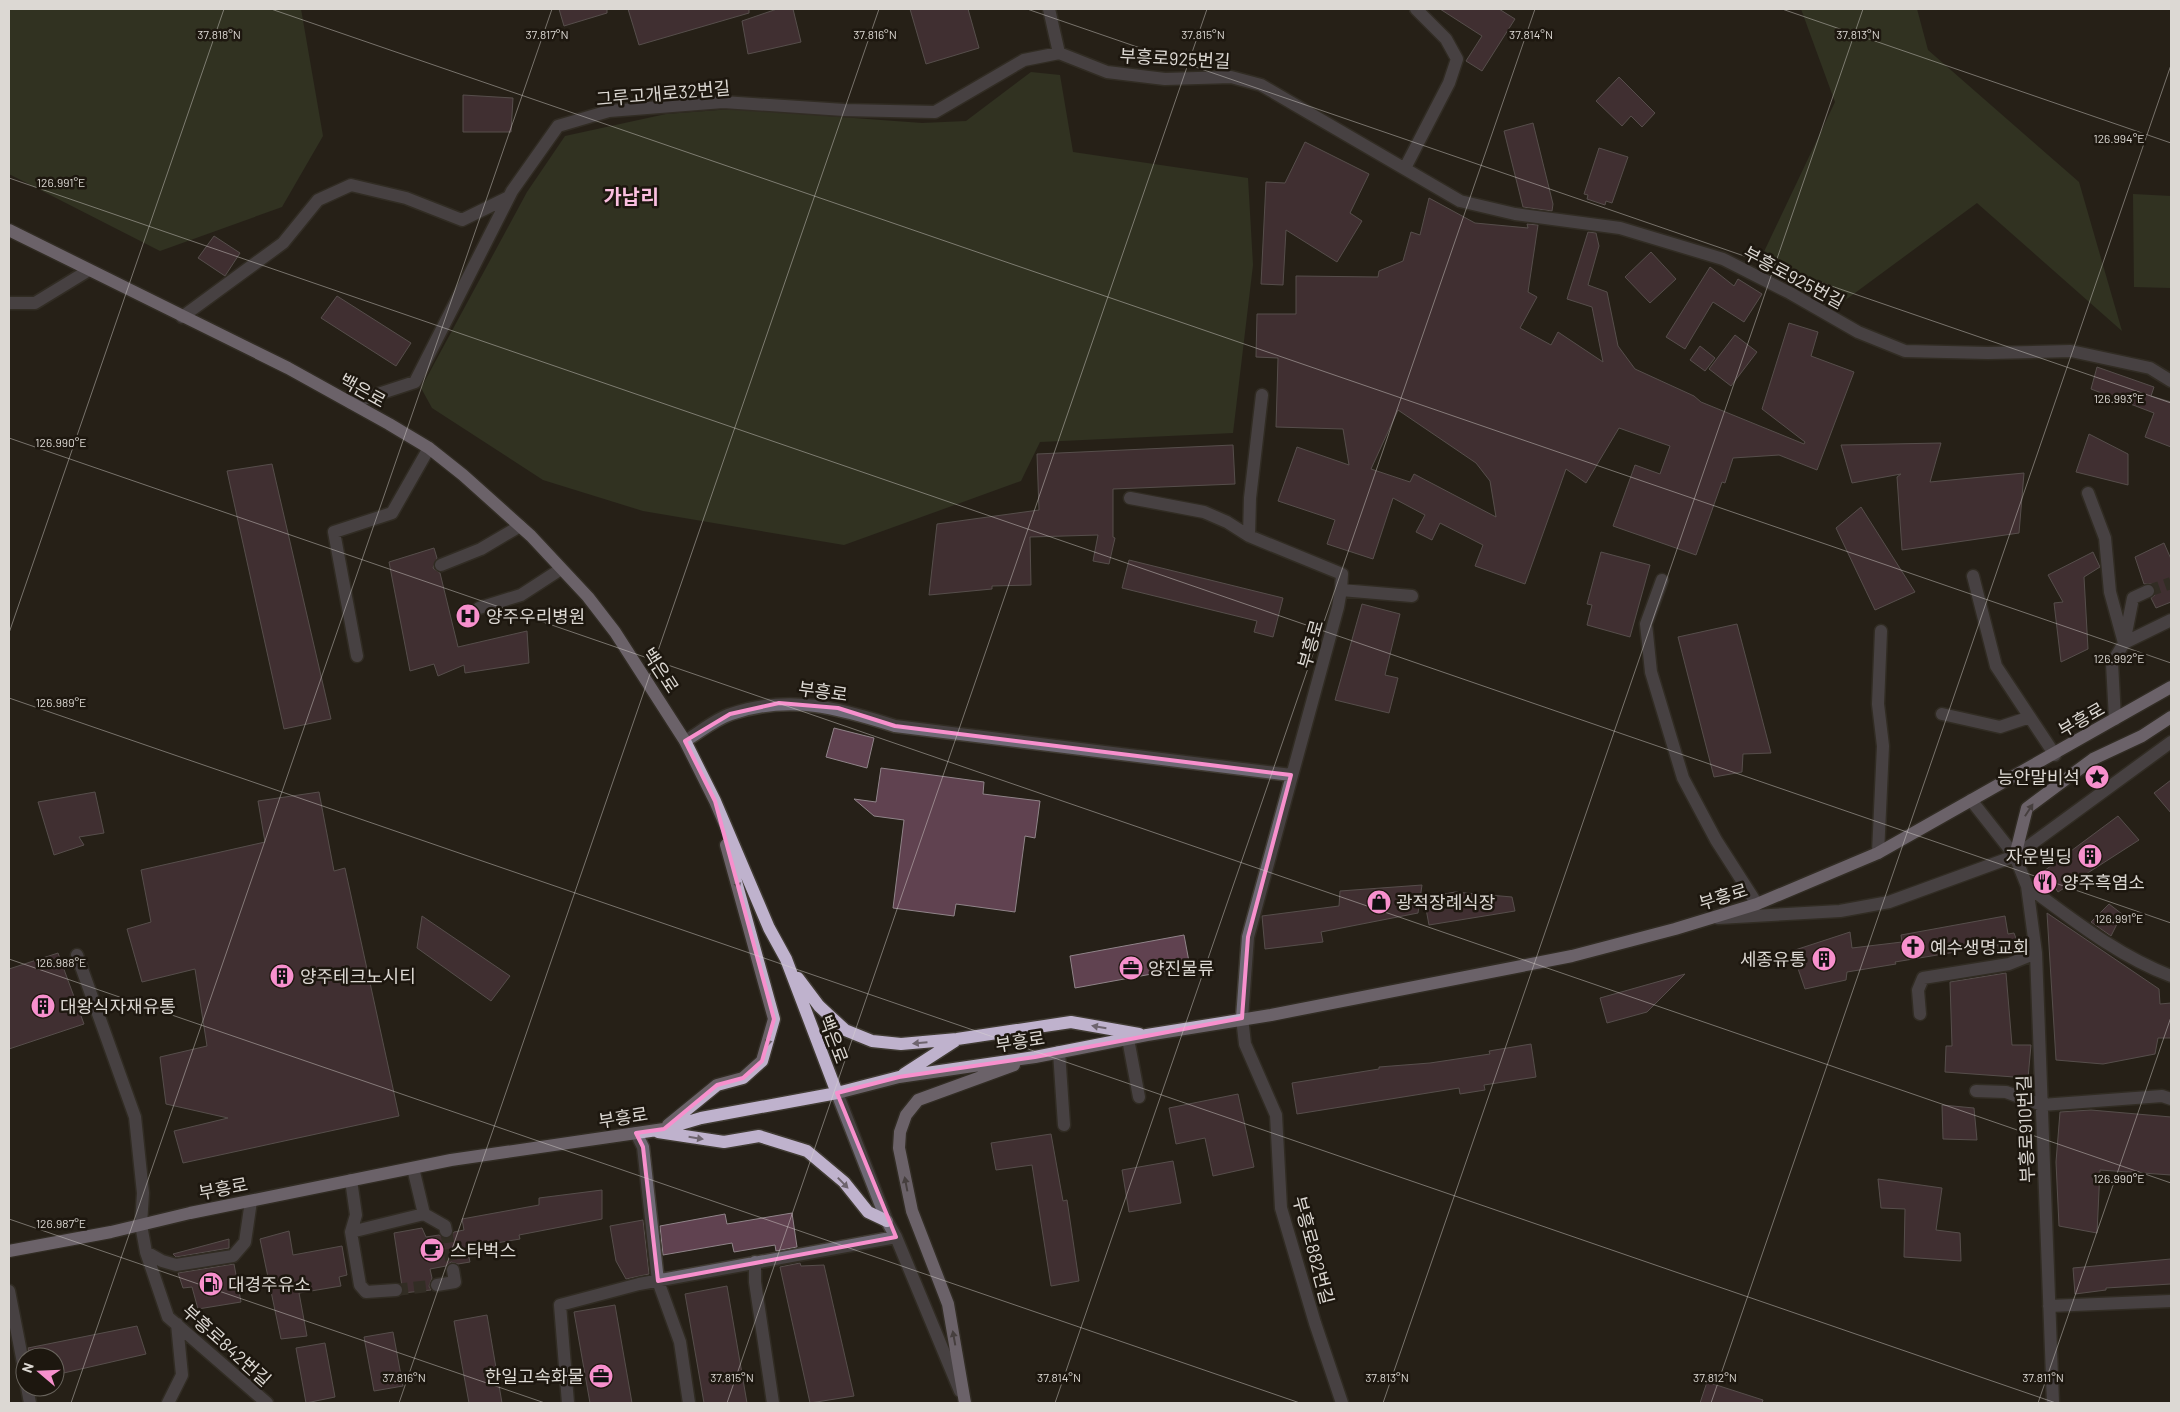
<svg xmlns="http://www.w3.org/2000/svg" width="2180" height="1412" viewBox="0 0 2180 1412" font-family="Barlow,'Noto Sans KR',sans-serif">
<rect width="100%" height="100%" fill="#262018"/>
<path fill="#3e472d" d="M9 9H301L323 136 282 207 160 251 9 174Z
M1801 9H1917L1928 50 2079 182 2122 331 1977 203 1840 304 1761 258 1835 102Z
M1031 72 1060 75 1073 152 1248 178 1253 265 1233 433 1040 442 1021 481 844 545 643 511 543 480 432 408 421 388 527 192 565 136 666 114 732 109 922 123 966 121Z
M2133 194 2171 196V288L2134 287Z"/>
<path fill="#604250" stroke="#908489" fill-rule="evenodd" d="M559 9H607V13L564 26Z
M628 9H749V13L639 45Z
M777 9H793L801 42 748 54 742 21Z
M910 9H968L979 48 926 64Z
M1440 9H1499L1515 19 1482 71 1466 61 1482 36Z
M1619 77 1655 113 1642 127 1631 116 1622 126 1596 101Z
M463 95 513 98 511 132H463Z
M1533 123 1553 204 1552 211 1523 207 1504 131Z
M1305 142 1369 174 1350 213 1362 221 1337 262 1286 230 1283 285 1261 284 1266 182 1285 183Z
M1599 148 1628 157 1612 203 1606 201 1605 205 1587 199 1588 195 1584 194Z
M1429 198 1475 223 1528 228 1527 224 1538 225 1528 292 1537 297 1520 328 1551 345 1558 332 1603 362 1592 307 1567 299 1588 232 1596 233 1599 246 1588 285 1607 292 1618 346 1635 369 1694 396 1701 402 1804 444 1805 442 1762 409 1789 323 1818 332 1811 356 1854 372 1817 470 1779 455 1733 458 1725 483 1722 482 1696 555 1613 526 1635 465 1660 474 1670 446 1619 428 1586 483 1566 469 1525 584 1475 566 1483 545 1440 523 1432 540 1416 532 1425 515 1393 498 1373 559 1327 544 1335 520 1278 501 1297 447 1349 465 1343 429 1276 427 1278 358 1256 357 1257 314H1296V276L1378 277 1379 271 1403 261 1411 232 1420 235ZM1398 410 1476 463 1490 481 1496 517 1414 474 1410 482 1371 469Z
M214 236 240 253 225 276 198 258Z
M1651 252 1676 279 1650 303 1625 277Z
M1710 267 1734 286 1738 279 1762 294 1744 322 1713 302 1685 349 1666 337Z
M337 296 411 343 396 366 321 318Z
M1735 335 1757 352 1731 386 1709 369Z
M1700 346 1715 358 1705 371 1690 360Z
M2097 367 2154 387 2151 396 2171 402V447L2145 437 2154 413 2091 389Z
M2089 434 2128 454V485L2076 472Z
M1941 443 1930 482 2024 473 2019 533 1902 550 1897 477 1901 474 1852 483 1841 445Z
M1233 445 1235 484 1113 489V537L1115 538 1109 564 1093 561 1098 535 1030 537 1031 585 992 586V589L929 595 937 524 1039 510 1037 454Z
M272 464 331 719 284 729 227 471Z
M1861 507 1915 592 1875 610 1836 528Z
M2164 543 2171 559V602L2156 608 2151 598 2155 595 2156 588 2152 584H2144L2135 557Z
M434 548 437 558 433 568 440 573 458 647 527 631 529 663 465 673 464 665 438 676 434 664 410 671 389 562Z
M1601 552 1650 565 1630 637 1587 625 1592 605 1587 604Z
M2093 552 2100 567 2084 577 2088 649 2061 662 2054 603 2063 602 2048 575Z
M1129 560 1283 598 1273 637 1254 632 1257 621 1122 588Z
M1362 604 1400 614 1385 675 1398 678 1389 713 1335 700Z
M1737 624 1771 753 1743 754 1742 772 1714 777 1678 637Z
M834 728 874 738 867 768 826 757Z
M881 768 984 782 983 794 1040 801 1035 838 1025 836 1015 912 956 904 954 916 893 908 904 820 874 816 854 799 876 802Z
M2171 780V813L2154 793Z
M95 792 104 833 79 837 84 845 54 855 38 802Z
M319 792 334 871 345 868 399 1116 183 1163 174 1131 228 1118 166 1104 160 1057 207 1046 195 969 142 982 127 929 151 922 141 870 265 842 258 801Z
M2118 816 2139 840 2058 892 2044 871Z
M1422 885 1418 913 1321 932 1323 942 1265 949 1262 916 1339 906 1340 891Z
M1455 892 1512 897 1515 911 1429 925 1424 898Z
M2109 904 2122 914 2111 936 2091 922Z
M2047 913 2159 989 2160 1004 2171 1003V1038H2158L2155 1054 2103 1064 2056 1060Z
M422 916 510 976 491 1001 417 948Z
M2005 916 2008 934 2014 933 2020 949 1999 953 1998 945 1895 962 1896 964 1847 972 1846 980 1805 989 1792 951 1850 932 1852 948 1902 942 1901 935Z
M1184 935 1190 967 1075 988 1070 956Z
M58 953 84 1024 9 1049V969Z
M2006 973 2012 1045H2031L2028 1078 1945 1072 1946 1046H1952L1950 982Z
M1685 974 1647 1012 1607 1023 1600 998Z
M1531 1044 1536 1077 1484 1085 1485 1090 1460 1094 1459 1088 1297 1114 1292 1083 1379 1069V1067L1430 1063 1490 1054 1489 1051Z
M1238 1094 1254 1167 1213 1176 1205 1138 1176 1144 1169 1108Z
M1942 1105 1974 1108 1977 1140 1943 1139Z
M2091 1110 2171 1117V1175L2100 1170 2097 1233 2059 1226 2056 1162 2060 1112Z
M1051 1134 1063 1201 1067 1200 1079 1281 1051 1286 1032 1165 996 1170 991 1143Z
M1173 1161 1181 1203 1129 1212 1122 1170Z
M1878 1179 1942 1188 1936 1230 1960 1233 1961 1261 1904 1257 1905 1209 1881 1208Z
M602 1190V1219L519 1235 520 1239 467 1248 470 1262 458 1264 451 1262 446 1266 430 1269 432 1278 429 1286 431 1290 403 1293 394 1233 422 1228 426 1237 439 1235 448 1239 454 1232 464 1230 462 1219 539 1205V1198Z
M792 1213 797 1247 776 1251 775 1245 734 1252 732 1243 663 1255 660 1226 725 1214 727 1224Z
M643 1220 649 1274 626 1279 616 1261 610 1226Z
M289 1231 293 1255 342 1246 347 1275 339 1277 341 1286 299 1293 307 1336 281 1339 260 1239Z
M229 1239V1248L176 1257 173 1254Z
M2171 1259V1284L2106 1288V1290L2075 1294 2073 1268Z
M800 1263 801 1266 824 1265 854 1396 810 1403 780 1267Z
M234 1264 241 1302 198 1309 192 1287 183 1288 178 1273Z
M727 1286 747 1403H704L685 1294Z
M615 1305 632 1403H590L574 1312Z
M487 1315 502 1403H469L454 1321Z
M137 1326 146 1354 55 1375V1357H30L28 1348Z
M393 1332 403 1386 374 1391 364 1337Z
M325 1343 335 1397 306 1403 296 1348Z
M1707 1382 1763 1400 1762 1403H1700Z"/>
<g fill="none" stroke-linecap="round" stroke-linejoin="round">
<path stroke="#413c34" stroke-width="12" stroke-dasharray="12 6" stroke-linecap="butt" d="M2148 591 2171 583
M446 1231 453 1270
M396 1290 437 1285"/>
<defs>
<path id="minor" d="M1049 9 1059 53 1107 72 1165 79 1231 77 1261 85 1460 201 1515 214 1620 228 1723 259 1790 293 1858 332 1905 351 1988 353 2071 351 2150 368 2171 381
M1405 168 1449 83 1457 59 1446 39 1416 9
M9 303H35L89 270
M182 317 283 243 318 200 351 185 406 198 462 220 509 197
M1262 395 1250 498 1249 536 1342 574 1341 590
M351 403 415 382 512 191 558 126 609 111 723 102 844 110 935 112 1024 60 1059 53
M2088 493 2105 538 2110 592 2124 643 2171 620
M1130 498 1204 512 1227 522 1249 536
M441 565 481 549 520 526
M1973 576 1996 666 2055 755
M1662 580 1646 624 1651 672 1683 778 1716 840 1757 904
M479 608 521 595 561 569
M357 656 334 532 392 513 429 448
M1942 714 2000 727 2030 717
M2115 719 2112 663 2124 643 2133 598 2148 591
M685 741C699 733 715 719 731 714 789 694 839 708 895 726L1291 775
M1971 800 2015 856 2027 886 2036 953 2053 1403
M1878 853 1883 746 1878 704 1881 631
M2027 886C2072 919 2118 956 2171 976
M1718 918 1840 911 1889 902 2015 856 2171 742
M77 955 135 1117 143 1193 141 1225 146 1252 168 1317 267 1403
M1920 1014 1918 990 1923 978 2009 964 2036 953
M1128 1039 1139 1097
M1059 1052 1064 1125
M1976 1091 2006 1092 2042 1105 2162 1096 2171 1099
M837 1093 887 1221 896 1237 960 1391
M636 1133 643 1147 658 1281 680 1342 689 1403
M413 1168 424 1214 445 1226 446 1231
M351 1180 356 1215 351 1232 360 1285 366 1292 396 1290
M351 1232 424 1214
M146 1252 162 1261 176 1265 233 1256 245 1242 251 1201
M755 1262V1282L773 1403
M437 1285 455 1282 453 1270
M9 1291 25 1373
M2049 1306 2171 1301
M27 1387 30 1403
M168 1403 182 1375 177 1324
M568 1403 560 1305 639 1284 896 1237
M1342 1403 1315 1323 1281 1208 1276 1115 1245 1044 1242 1018 1248 937 1338 607 1341 590 1412 596"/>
<path id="major" d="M9 230 288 368 389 424 429 448 463 475 531 536 588 597 615 632 685 741 715 801 769 928 786 959 837 1093
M2015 856 2027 808 2093 759 2142 736 2171 717
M798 978 819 1006 845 1030 872 1041 901 1044 957 1039 1071 1022 1139 1034
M904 1074 955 1041
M668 1125 717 1085 743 1078 762 1061 774 1019 726 845
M658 1132 724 1142 759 1136 807 1151 844 1182 868 1212 887 1221
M9 1251 111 1232 190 1213 451 1160 664 1129 701 1118 837 1093 899 1077 1035 1057 1147 1035 1271 1015 1572 956 1675 929 1757 904 1878 853 2171 687
M965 1403 948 1304 912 1211 899 1148 900 1132 906 1115 918 1100 1014 1065"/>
</defs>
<use href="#minor" stroke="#3f3a32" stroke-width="15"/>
<use href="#major" stroke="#3f3a32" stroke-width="15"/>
<use href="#minor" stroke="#6f6976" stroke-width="12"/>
<use href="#major" stroke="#bfb2cd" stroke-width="12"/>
</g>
<defs><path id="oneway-solid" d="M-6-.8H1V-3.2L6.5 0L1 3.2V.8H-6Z" transform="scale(1.25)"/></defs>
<g fill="#6e646e">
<use href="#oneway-solid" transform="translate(2029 810) rotate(-57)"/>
<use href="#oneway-solid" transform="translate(737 882) rotate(75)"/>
<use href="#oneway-solid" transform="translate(1099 1027) rotate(-170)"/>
<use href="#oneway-solid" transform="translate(769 1039) rotate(104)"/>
<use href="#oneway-solid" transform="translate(920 1043) rotate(175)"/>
<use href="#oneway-solid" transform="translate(696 1138) rotate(9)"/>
<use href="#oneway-solid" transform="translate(843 1183) rotate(46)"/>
<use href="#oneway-solid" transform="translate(906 1184) rotate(-101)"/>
<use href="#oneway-solid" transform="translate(954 1338) rotate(-100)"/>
</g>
<path d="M0 0H2180V1412H0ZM779 703 838 708 895 726 1291 775 1248 937 1242 1018 1035 1057 899 1077 837 1093 896 1237 658 1281 643 1147 636 1133 664 1129 717 1085 743 1078 762 1061 774 1019 715 801 685 741 730 714Z" fill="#262018" fill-opacity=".55" fill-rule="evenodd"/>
<path fill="none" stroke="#f790cd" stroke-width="4" stroke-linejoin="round" d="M779 703 838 708 895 726 1291 775 1248 937 1242 1018 1035 1057 899 1077 837 1093 896 1237 658 1281 643 1147 636 1133 664 1129 717 1085 743 1078 762 1061 774 1019 715 801 685 741 730 714Z"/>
<path fill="none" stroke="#dcd8d3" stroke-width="1" stroke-opacity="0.45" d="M271 9 2171 663M1027 9 2171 403M1782 9 2171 143M9 178 2171 923M9 438 2171 1183M9 633 224 9M9 698 2056 1403M9 959 1300 1403M9 1219 545 1403M71 1403 552 9M399 1403 879 9M727 1403 1207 9M1055 1403 1535 9M1383 1403 1863 9M1711 1403 2171 65M2038 1403 2171 1017"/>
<defs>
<symbol id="hospital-disc" viewBox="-11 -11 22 22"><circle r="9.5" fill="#f790cd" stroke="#1d170f"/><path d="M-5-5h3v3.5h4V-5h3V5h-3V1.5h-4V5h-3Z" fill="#111"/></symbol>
<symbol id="sight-disc" viewBox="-11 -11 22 22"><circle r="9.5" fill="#f790cd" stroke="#1d170f"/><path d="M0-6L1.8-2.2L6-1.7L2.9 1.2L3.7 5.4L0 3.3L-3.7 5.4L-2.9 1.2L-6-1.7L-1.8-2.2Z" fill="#111"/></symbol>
<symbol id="building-disc" viewBox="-11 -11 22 22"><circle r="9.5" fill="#f790cd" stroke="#1d170f"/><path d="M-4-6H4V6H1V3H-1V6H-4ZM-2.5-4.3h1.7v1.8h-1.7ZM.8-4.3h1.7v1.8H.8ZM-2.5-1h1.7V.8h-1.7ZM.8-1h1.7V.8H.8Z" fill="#111"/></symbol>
<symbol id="restaurant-disc" viewBox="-11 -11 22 22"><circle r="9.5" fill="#f790cd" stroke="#1d170f"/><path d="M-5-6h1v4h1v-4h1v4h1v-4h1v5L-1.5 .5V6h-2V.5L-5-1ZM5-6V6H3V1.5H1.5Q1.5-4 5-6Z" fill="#111"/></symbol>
<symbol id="shop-disc" viewBox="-11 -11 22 22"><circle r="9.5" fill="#f790cd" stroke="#1d170f"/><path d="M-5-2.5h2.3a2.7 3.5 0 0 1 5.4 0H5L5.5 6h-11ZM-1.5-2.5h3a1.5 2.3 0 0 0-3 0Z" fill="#111"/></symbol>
<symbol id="church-disc" viewBox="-11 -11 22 22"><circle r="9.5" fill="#f790cd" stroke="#1d170f"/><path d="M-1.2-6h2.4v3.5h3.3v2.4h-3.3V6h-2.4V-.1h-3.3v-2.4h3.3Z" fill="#111"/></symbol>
<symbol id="office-disc" viewBox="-11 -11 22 22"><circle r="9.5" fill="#f790cd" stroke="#1d170f"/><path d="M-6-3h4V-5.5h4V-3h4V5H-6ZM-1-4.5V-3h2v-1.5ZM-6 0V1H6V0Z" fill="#111"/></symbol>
<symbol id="cafe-disc" viewBox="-11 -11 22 22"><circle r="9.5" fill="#f790cd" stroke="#1d170f"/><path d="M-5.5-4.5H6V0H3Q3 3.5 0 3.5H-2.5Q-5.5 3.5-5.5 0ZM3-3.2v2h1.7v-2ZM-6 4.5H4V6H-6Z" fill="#111"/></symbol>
<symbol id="fuel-disc" viewBox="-11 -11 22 22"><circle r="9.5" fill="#f790cd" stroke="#1d170f"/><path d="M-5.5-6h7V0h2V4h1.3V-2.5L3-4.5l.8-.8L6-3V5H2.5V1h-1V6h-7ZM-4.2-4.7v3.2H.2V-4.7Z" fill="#111"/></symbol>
</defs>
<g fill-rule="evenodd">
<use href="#hospital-disc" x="454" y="602" width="28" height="28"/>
<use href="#sight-disc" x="2083" y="763" width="28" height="28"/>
<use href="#building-disc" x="2076" y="842" width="28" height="28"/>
<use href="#restaurant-disc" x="2031" y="868" width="28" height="28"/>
<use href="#shop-disc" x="1365" y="888" width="28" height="28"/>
<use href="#church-disc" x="1899" y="933" width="28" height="28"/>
<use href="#building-disc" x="1810" y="945" width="28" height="28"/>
<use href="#office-disc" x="1117" y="954" width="28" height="28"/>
<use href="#building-disc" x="268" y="962" width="28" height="28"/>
<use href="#building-disc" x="29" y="992" width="28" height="28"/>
<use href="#cafe-disc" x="418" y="1236" width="28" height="28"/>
<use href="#fuel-disc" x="197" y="1270" width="28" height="28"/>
<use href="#office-disc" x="587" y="1362" width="28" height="28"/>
</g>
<g text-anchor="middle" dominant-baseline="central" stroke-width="5" stroke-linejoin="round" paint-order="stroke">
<g font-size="18" fill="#dcd8d3" stroke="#1d170f">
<text transform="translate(1175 58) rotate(3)">부흥로925번길</text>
<text transform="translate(663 93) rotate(-5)">그루고개로32번길</text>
<text transform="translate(1794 277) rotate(28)">부흥로925번길</text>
<text transform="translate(363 390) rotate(29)">백은로</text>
<text transform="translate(1310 644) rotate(-74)">부흥로</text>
<text transform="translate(661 670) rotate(57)">백은로</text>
<text transform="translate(823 691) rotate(8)">부흥로</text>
<text transform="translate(2081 719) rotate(-30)">부흥로</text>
<text transform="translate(1723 896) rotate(-17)">부흥로</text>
<text transform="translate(834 1039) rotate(69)">백은로</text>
<text transform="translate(1020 1041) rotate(-9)">부흥로</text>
<text transform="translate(623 1117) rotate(-9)">부흥로</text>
<text transform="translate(2025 1129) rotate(-92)">부흥로910번길</text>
<text transform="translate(223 1188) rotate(-11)">부흥로</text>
<text transform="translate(1314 1250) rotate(75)">부흥로882번길</text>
<text transform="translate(227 1345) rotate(42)">부흥로842번길</text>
</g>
<g font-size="18" fill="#dcd8d3" stroke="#1d170f" text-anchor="start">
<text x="486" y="616">양주우리병원</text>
<text x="2080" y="777" text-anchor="end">능안말비석</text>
<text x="2072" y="856" text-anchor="end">자운빌딩</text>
<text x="2062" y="882">양주흑염소</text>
<text x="1396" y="902">광적장례식장</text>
<text x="1930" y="947">예수생명교회</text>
<text x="1806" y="959" text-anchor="end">세종유통</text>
<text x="1148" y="968">양진물류</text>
<text x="300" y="976">양주테크노시티</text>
<text x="60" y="1006">대왕식자재유통</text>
<text x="450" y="1250">스타벅스</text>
<text x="228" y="1284">대경주유소</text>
<text x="584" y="1376" text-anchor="end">한일고속화물</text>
</g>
<g font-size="20" font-weight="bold" fill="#fbbfe0" stroke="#1d170f">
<text x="631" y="196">가납리</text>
</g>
</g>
<g font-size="12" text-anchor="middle" fill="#dcd8d3" stroke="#1d170f" stroke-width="5" stroke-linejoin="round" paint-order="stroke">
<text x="219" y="39">37.818°N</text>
<text x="547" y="39">37.817°N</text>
<text x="875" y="39">37.816°N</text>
<text x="1203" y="39">37.815°N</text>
<text x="1531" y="39">37.814°N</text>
<text x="1858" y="39">37.813°N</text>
<text x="2119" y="143">126.994°E</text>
<text x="61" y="187">126.991°E</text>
<text x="2119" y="403">126.993°E</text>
<text x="61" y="447">126.990°E</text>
<text x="2119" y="663">126.992°E</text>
<text x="61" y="707">126.989°E</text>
<text x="2119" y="923">126.991°E</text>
<text x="61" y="967">126.988°E</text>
<text x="2119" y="1183">126.990°E</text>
<text x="61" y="1228">126.987°E</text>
<text x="404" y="1382">37.816°N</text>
<text x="732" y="1382">37.815°N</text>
<text x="1059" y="1382">37.814°N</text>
<text x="1387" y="1382">37.813°N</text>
<text x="1715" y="1382">37.812°N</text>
<text x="2043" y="1382">37.811°N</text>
</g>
<rect width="2180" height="1412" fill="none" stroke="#dcd8d3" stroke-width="20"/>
<g transform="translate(40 1372) rotate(289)"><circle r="24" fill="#1d170f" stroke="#69645d"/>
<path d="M0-4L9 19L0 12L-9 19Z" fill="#f790cd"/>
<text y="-8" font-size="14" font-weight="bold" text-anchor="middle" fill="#dcd8d3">N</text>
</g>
</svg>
